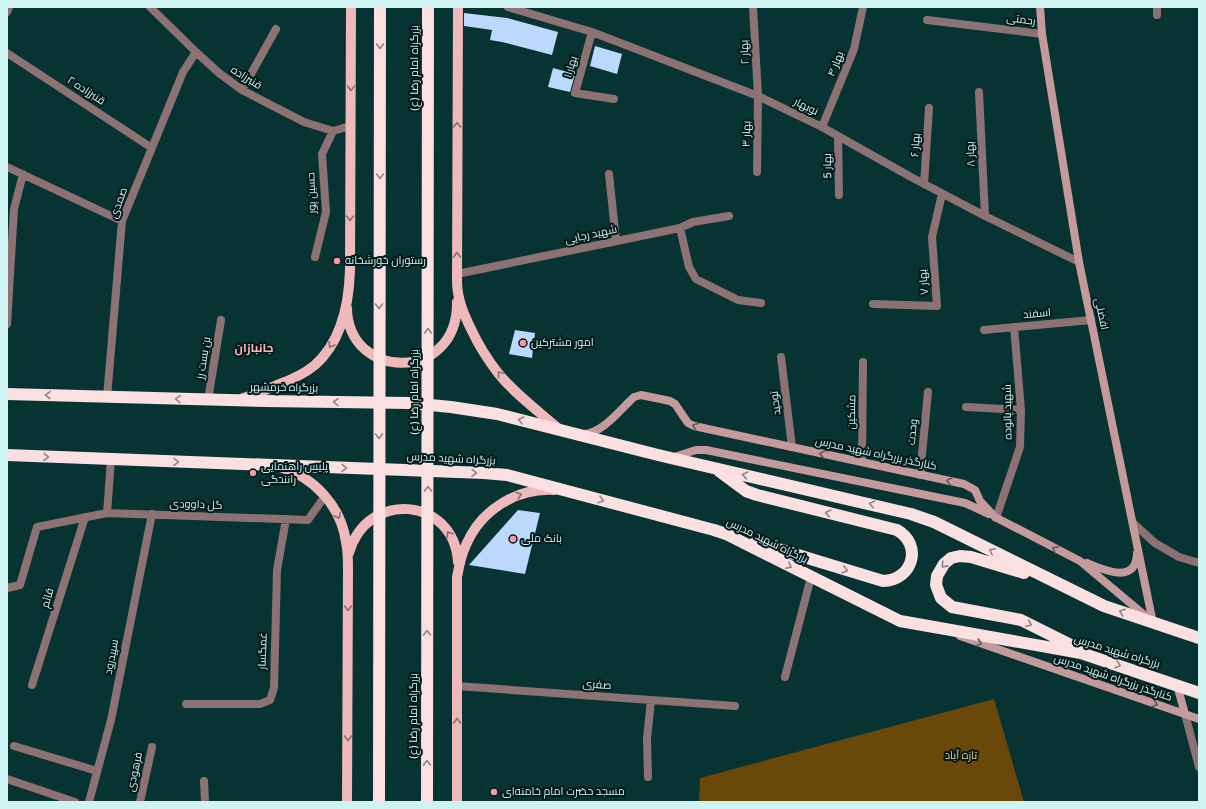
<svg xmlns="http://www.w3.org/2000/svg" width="1206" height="809" viewBox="0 0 1206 809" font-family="Overpass,Cairo,sans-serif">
<rect width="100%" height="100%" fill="#083333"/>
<path fill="#6a4809" d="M994 699 1024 802H699L700 778Z"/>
<path fill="#bcd8fd" d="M464 13 507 18 558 32 552 55 502 42 490 40 492 30 464 26Z
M595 46 622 54 617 74 590 66Z
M553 68 575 74 570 92 548 87Z
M515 330 535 333 532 358 509 354Z
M518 510 540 513 525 574 469 565Z"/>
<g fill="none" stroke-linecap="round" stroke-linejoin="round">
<path stroke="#8d7273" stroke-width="8" d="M150 7 196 52 219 73 242 90 304 122 333 131 350 126
M508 7 592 32 758 96 822 127 911 177 985 216 1079 262
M753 7 758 96 757 172
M1157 7V15
M7 12 9 7
M927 20 1042 34
M592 32 575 93 614 99
M7 53 152 148
M242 90 276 29
M979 92 985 216
M822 127 854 49 863 7
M838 137 839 195
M7 167 122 221
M609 174 616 241
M924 184 929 108
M680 228 689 267 696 279 738 300 761 303
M315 257 326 212 322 154 333 131
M457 274 680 228 693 222 729 216
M873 304 937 306 932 237 942 194
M7 324 14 209 23 174
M984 330 1091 320
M781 357 792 447
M107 397 122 221 183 72 196 52
M208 400 221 320
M966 407 1021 410
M862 462 863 362
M920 475 928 392
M107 513 111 459
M996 518 1020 447 1021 410 1014 327
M1133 523 1155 543 1179 557 1199 563
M7 588 20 585 37 527 107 513 308 520 325 496
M785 677 811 577
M32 685 85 517
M457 686 735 706
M186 704H260L270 700 274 688 277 570 286 519
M1185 714 1199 767
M14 746 97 771
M648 777 647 739 651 700
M7 779 75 802
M204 781 205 802
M89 802 111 720 152 514
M140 802 152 747"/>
<path stroke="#c49a9c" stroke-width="8" d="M1040 7 1042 34 1079 262 1153 623
M583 434C602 434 620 410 634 397L641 395 670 401 675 404 688 423 694 426 964 484 975 490 980 501 995 517 1080 561 1148 618
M671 458 696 450H706L965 503 989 514
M1087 563C1104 570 1136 585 1137 553
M960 636 1199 719
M1177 685 1185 714"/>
<path stroke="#efb8bb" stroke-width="10" d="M458 7 457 281C457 299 464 315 472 331 479 346 488 360 498 373 515 394 538 411 559 429
M347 308C348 381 458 383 457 302
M243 398C255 395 266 390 277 385 291 380 304 374 315 365 341 342 349 303 350 270L351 7
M280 467C314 477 341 506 346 542 348 551 348 560 348 569L347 802
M349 553C367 489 454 497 458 562
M457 802V577C459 566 461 555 466 545 481 510 516 488 554 490"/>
<path stroke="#fbe0e1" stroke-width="12" d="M7 394 265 401 409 403 451 407 497 414 658 455 911 514 934 522 1104 606 1199 638
M7 455 484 473 507 475 714 530 726 534 900 621 1081 653 1199 693
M719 471 746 491 757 495 897 530C923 545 913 580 883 581L755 542
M1024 573 971 557 960 556 951 558 944 564 937 576 936 585 941 598 952 607 1021 620 1077 648"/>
<path stroke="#fbe0e1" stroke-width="12" d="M379 802 380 7
M427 802 428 7"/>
</g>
<defs><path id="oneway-chevron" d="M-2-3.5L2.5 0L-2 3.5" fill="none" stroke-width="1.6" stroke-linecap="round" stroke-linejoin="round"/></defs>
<g stroke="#8a8687">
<use href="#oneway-chevron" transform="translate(380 46) rotate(90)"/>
<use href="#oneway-chevron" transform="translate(380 176) rotate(90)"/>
<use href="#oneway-chevron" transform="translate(379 306) rotate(90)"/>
<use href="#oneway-chevron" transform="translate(428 331) rotate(-90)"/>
<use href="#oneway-chevron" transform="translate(48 395) rotate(-178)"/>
<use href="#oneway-chevron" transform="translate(178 399) rotate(-178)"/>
<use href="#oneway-chevron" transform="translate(336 402) rotate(-179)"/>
<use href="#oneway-chevron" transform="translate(521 420) rotate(-166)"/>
<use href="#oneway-chevron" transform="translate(379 436) rotate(90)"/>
<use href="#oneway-chevron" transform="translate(46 457) rotate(2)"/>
<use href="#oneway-chevron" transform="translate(176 462) rotate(2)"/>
<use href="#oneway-chevron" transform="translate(344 468) rotate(2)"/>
<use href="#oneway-chevron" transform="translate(474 473) rotate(2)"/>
<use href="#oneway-chevron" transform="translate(745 475) rotate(-167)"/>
<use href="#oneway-chevron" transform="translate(428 489) rotate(-90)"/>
<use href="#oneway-chevron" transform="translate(601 500) rotate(15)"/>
<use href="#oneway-chevron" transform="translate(872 504) rotate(-167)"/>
<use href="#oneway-chevron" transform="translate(828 513) rotate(-167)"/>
<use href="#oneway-chevron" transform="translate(992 551) rotate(-154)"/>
<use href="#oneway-chevron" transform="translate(944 565) rotate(132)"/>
<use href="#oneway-chevron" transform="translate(789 566) rotate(27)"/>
<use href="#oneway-chevron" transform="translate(845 570) rotate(17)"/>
<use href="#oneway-chevron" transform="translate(1122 612) rotate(-161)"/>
<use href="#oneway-chevron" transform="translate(1029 624) rotate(25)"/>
<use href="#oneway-chevron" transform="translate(427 633) rotate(-90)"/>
<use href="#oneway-chevron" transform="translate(1118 665) rotate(19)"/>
<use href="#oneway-chevron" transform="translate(427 763) rotate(-90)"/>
</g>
<g stroke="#837073">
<use href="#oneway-chevron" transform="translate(351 88) rotate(90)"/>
<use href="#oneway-chevron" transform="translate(457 125) rotate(-90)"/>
<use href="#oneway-chevron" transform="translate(350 218) rotate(90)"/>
<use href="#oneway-chevron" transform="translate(457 255) rotate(-90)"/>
<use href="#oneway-chevron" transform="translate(331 345) rotate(121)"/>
<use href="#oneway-chevron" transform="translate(500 374) rotate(-130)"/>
<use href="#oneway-chevron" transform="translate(519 495) rotate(-19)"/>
<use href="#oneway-chevron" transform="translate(338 516) rotate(64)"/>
<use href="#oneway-chevron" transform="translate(449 534) rotate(-122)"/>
<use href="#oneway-chevron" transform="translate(348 608) rotate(90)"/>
<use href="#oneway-chevron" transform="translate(457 721) rotate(-90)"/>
<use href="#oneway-chevron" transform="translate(348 738) rotate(90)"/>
</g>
<g stroke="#625a5b">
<use href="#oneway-chevron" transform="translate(695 426) rotate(-159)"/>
<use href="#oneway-chevron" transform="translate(822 454) rotate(-168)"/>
<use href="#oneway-chevron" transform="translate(949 481) rotate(-168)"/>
<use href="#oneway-chevron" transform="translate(1055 549) rotate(-153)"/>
<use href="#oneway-chevron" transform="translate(979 643) rotate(19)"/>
<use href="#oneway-chevron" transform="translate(1155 704) rotate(19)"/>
</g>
<g fill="#f49aa0" stroke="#00191a" stroke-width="1.5">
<circle cx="337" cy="261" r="4"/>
<circle cx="523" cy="343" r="4"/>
<circle cx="253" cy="473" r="4"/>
<circle cx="513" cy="539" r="4"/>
<circle cx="494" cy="792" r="4"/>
</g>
<g text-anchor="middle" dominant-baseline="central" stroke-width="4" stroke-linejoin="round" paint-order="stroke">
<g font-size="11" fill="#d0f4f3" stroke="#00191a">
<text transform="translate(1021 20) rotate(7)">رحمتی</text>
<text transform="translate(745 52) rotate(-93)">بهار ۲</text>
<text transform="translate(836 64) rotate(-68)">بهار ۴</text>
<text transform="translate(571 67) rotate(-74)">بهار ۱</text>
<text transform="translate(415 68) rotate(-90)">بزرگراه امام رضا (ع)</text>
<text transform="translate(246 78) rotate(32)">قنبرزاده</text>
<text transform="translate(86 91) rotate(33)">قنبرزاده ۲</text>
<text transform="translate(806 107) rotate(26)">نوبهار</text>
<text transform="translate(747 134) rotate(-89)">بهار ۳</text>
<text transform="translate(916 145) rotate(-87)">بهار ۶</text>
<text transform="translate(971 154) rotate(-93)">بهار ۸</text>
<text transform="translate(828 166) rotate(-91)">بهار 5</text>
<text transform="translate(312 193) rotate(-92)">حسین پور</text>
<text transform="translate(119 203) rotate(-70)">صمدی</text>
<text transform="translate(591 235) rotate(-12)">شهید رجایی</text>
<text transform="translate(924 282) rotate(-94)">بهار ۷</text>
<text transform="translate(1037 314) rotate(-5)">اسفند</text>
<text transform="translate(1101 314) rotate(78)">افضلی</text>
<text transform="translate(204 358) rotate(-81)">بن بست رز</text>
<text transform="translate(284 388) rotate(1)">بزرگراه خرمشهر</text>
<text transform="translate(415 392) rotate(-90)">بزرگراه امام رضا (ع)</text>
<text transform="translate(776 403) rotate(-97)">توحید</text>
<text transform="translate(852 412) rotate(-89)">مشکین</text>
<text transform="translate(1008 412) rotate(-91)">شهید پالوده</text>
<text transform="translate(913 432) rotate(-85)">وحدت</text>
<text transform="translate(876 454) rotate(12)">کنارگذر بزرگراه شهید مدرس</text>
<text transform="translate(451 459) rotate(3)">بزرگراه شهید مدرس</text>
<text transform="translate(196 505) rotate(2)">گل داوودی</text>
<text transform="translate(767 541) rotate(26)">بزرگراه شهید مدرس</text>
<text transform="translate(48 598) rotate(-73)">قائم</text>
<text transform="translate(263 651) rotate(-88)">غمگسار</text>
<text transform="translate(1117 652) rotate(17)">بزرگراه شهید مدرس</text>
<text transform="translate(112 657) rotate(-79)">سپیدرود</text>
<text transform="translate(1113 678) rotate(19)">کنارگذر بزرگراه شهید مدرس</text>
<text transform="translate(597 685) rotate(4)">صفری</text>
<text transform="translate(414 716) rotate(-90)">بزرگراه امام رضا (ع)</text>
<text transform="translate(135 772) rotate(-78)">فرهودی</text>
</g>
<g font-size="11" fill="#d0f4f3" stroke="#00191a" text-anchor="start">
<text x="345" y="261">رستوران خورشخانه</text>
<text x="531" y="343">امور مشترکین</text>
<text x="261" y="467">پلیس راهنمایی<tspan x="261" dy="13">رانندگی</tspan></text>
<text x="521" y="539">بانک ملی</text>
<text x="502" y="792">مسجد حضرت امام خامنه‌ای</text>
</g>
<g font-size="11" fill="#facd8d" stroke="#00191a">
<text x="961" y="756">تازه آباد</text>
</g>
<g font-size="12" font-weight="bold" fill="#fcb7bb" stroke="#00191a">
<text x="254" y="349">جانبازان</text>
</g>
</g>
<rect width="1206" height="809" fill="none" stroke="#d0f4f3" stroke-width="16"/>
</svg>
